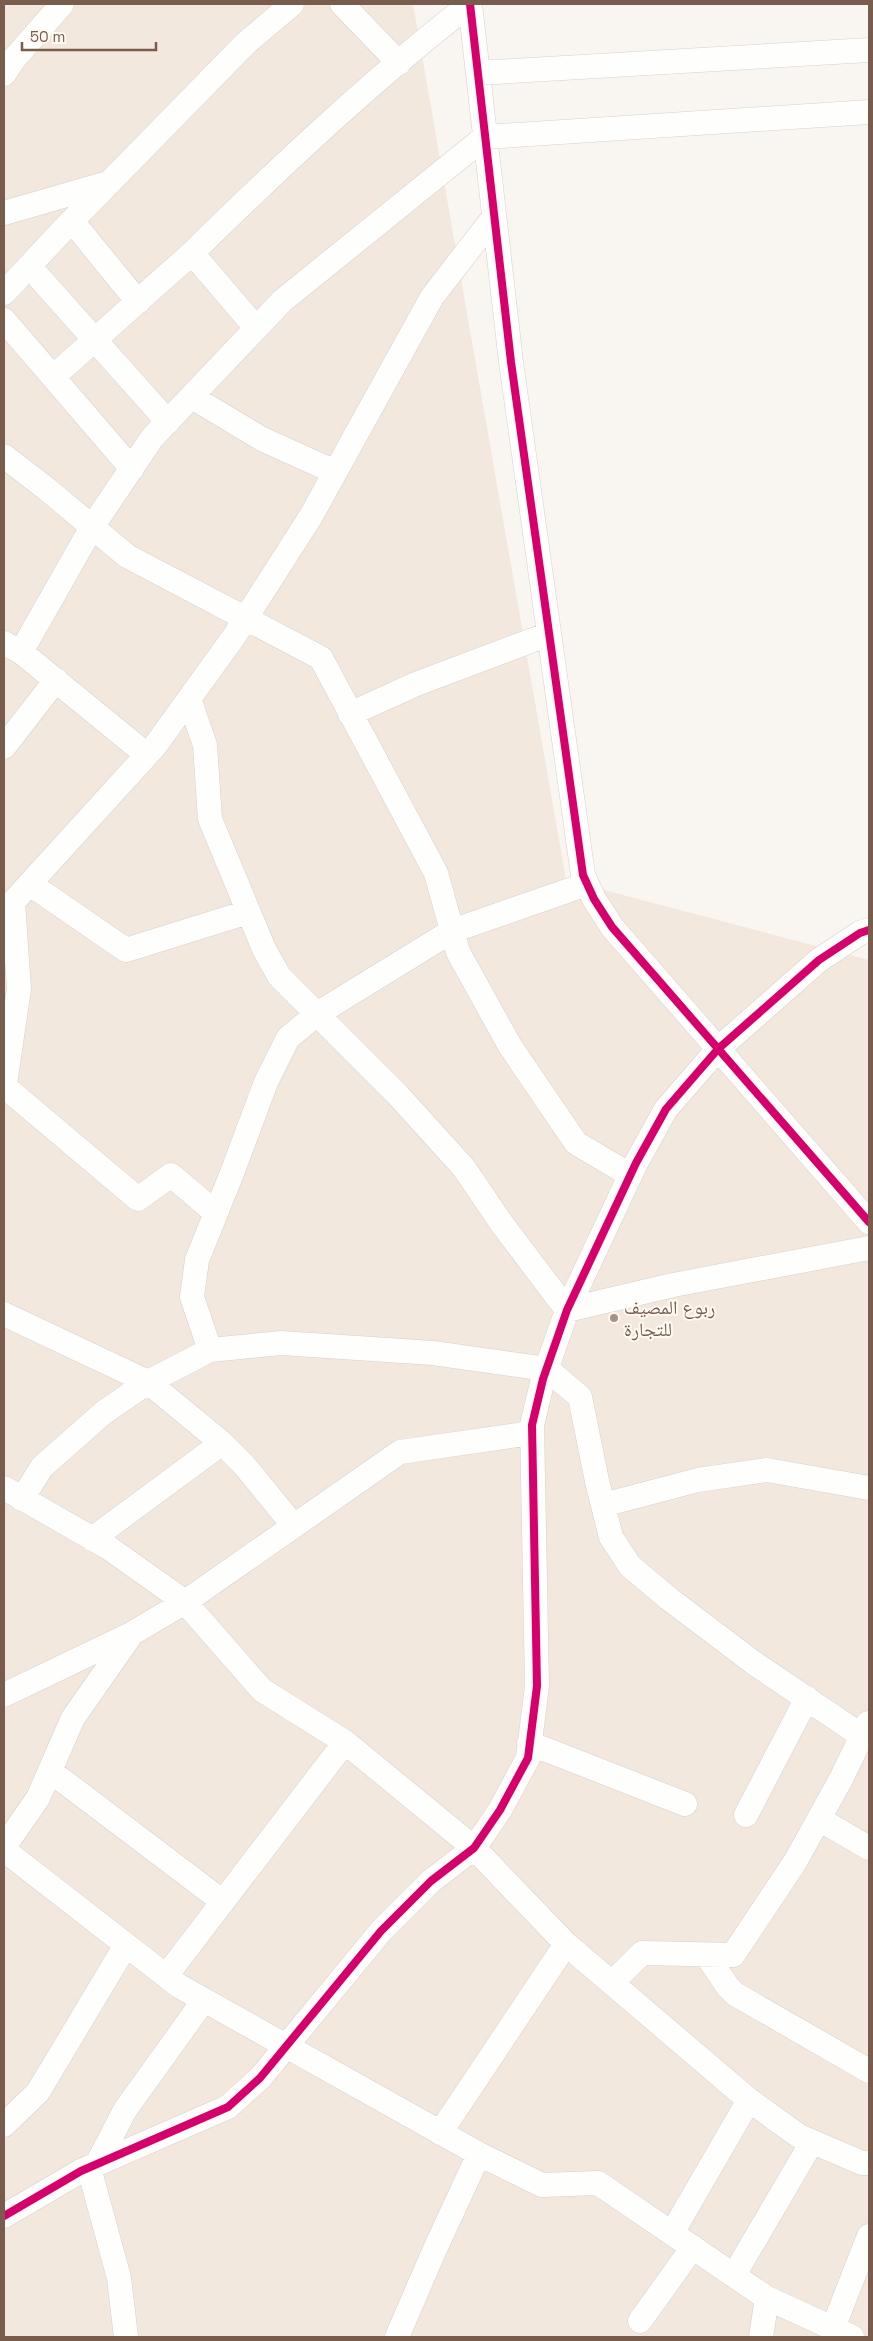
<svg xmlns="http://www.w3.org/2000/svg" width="873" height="2341" viewBox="0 0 873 2341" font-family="'Space Grotesk','Noto Naskh Arabic',sans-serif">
<rect width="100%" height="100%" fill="#f9f5f0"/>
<path fill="#f2e8de" d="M4 4H413L566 880 869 960V2337H4Z"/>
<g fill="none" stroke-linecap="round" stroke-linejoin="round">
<defs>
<path id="minor" d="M342 4 399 63
M470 4 511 362 583 875 594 899 612 927 869 1222
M478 73 869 50
M4 74 14 59 62 4
M4 213 108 183
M72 221 138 302
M29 266 168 422
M4 293 62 231 245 44 292 4
M4 320 132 469
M256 328 192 253C281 166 372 80 470 4
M53 377 192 253
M192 397 262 439 335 472
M4 456 48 490 127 556 321 658 436 873 458 952 510 1046 576 1143 630 1175
M4 643 21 652 92 527 152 438 282 301 485 137 869 112
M21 652 147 755
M189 699 205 745 210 819 264 949 279 976 397 1094 464 1168 502 1224 567 1310 673 1285 869 1248
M350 714 416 684 549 634
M4 747 56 680
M30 884 126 950 248 912
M5 1087 138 1199 171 1175 216 1213
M4 1090 19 989 13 902 155 746 235 635 311 516 432 297 494 217
M4 1314 148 1382 222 1443 244 1465 294 1526
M210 1350 192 1297 197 1260 232 1173 266 1082 288 1038 317 1014 452 931 587 884
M4 1488 109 1548 185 1602 262 1690 345 1742 474 1848 566 1944 749 2100 799 2136 862 2163H869
M22 1499 42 1467 103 1413 148 1382 210 1350 281 1343 433 1353 547 1369 580 1397 597 1481 611 1537 630 1566 668 1598 754 1663 862 1736
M603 1505 698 1480 767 1470 869 1488
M92 1539 222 1443
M4 1695 131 1634 185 1602 400 1452 532 1433
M529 1743 685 1804
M50 1771 222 1901
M746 1815 807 1698
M819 1819 869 1848
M4 1847 38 1798 73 1718 131 1635
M4 1850 179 1986 479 2154 435 2249 397 2337
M707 1956 728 1987 735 1994 869 2071
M166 1976 345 1742
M612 1983 642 1953 733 1955 795 1862 841 1779 868 1723
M4 2125 38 2092 126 1945
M440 2133 566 1944
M479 2154 542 2185 598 2183 767 2298 852 2337
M97 2164 125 2110 204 2000
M89 2168 119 2278 126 2337
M4 2216 81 2171 228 2107 260 2078 381 1931 431 1881 474 1848 500 1810 528 1758 537 1686 532 1425 543 1379 567 1310 636 1163 666 1109 718 1049 819 960 860 933 869 930
M672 2233 749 2100
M734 2275 812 2142
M640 2321 693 2247
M833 2328 869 2236
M761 2337 767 2298"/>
</defs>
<use href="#minor" stroke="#d7d1cb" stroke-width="25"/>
<use href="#minor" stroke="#fefefd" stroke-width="24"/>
<defs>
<path id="cycleway" d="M470 4 511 362 583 875 594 899 612 927 869 1222
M4 2216 81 2171 228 2107 260 2078 381 1931 431 1881 474 1848 500 1810 528 1758 537 1686 532 1425 543 1379 567 1310 636 1163 666 1109 718 1049 819 960 860 933 869 930"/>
</defs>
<use href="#cycleway" stroke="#fffaf3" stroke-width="11"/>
<use href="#cycleway" stroke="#d6006c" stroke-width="8"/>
</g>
<circle fill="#a69286" stroke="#fffaf3" stroke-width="2" cx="614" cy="1318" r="5"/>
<g text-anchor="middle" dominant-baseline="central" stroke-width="4" stroke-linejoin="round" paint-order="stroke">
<g font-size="19" fill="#7a5c4d" stroke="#fffaf3" text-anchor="start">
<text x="624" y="1307">ربوع المصيف<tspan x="624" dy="22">للتجارة</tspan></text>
</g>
</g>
<rect width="873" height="2341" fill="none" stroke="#7a5c4d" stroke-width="10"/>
<path d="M22 42v8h134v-8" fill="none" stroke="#7a5c4d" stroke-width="2.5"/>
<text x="30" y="42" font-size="15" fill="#7a5c4d" stroke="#fffaf3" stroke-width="4" paint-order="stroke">50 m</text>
</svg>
